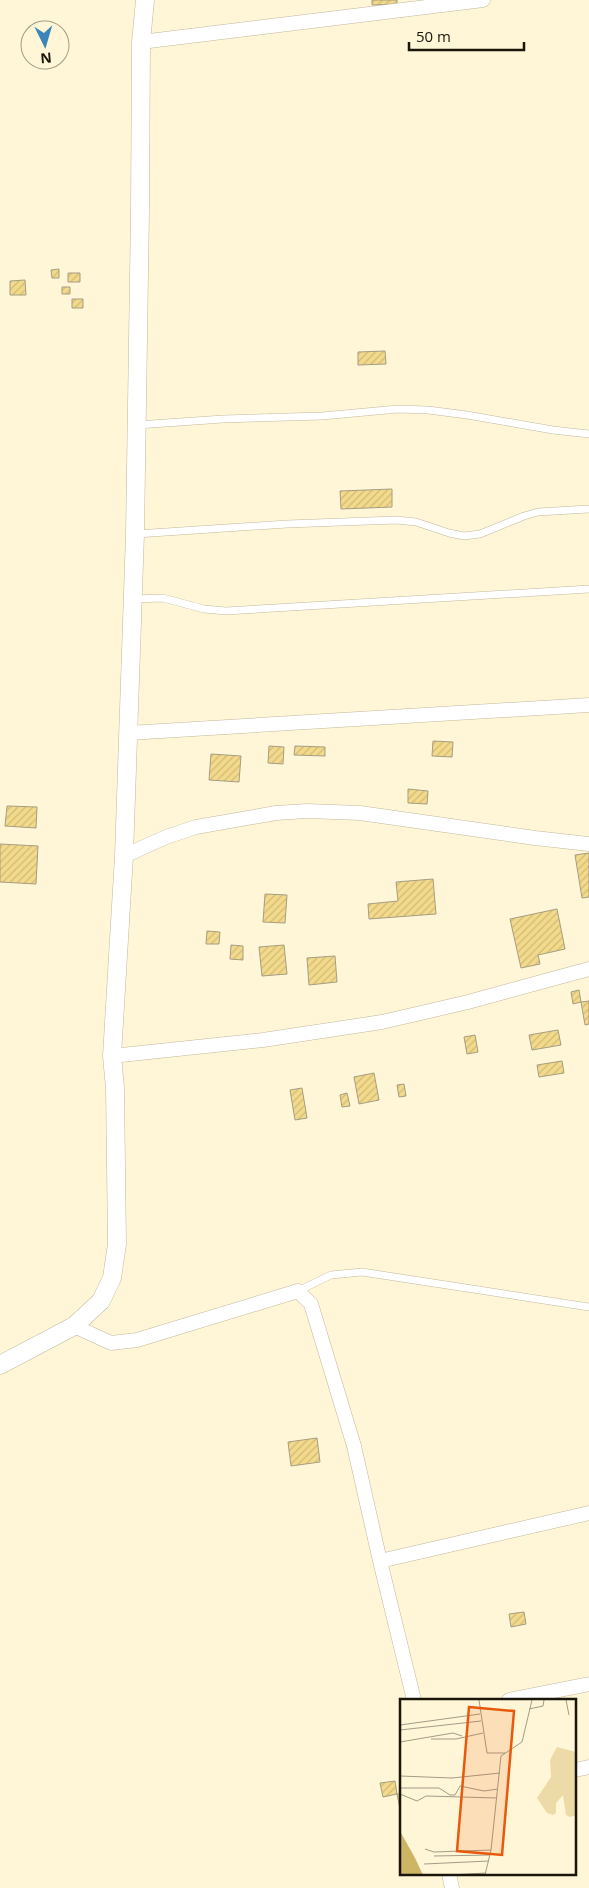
<svg xmlns="http://www.w3.org/2000/svg" width="589" height="1888" viewBox="0 0 589 1888" font-family="'Open Sans',sans-serif">
<defs>
<pattern id="building-hatch" width="6" height="6" patternUnits="userSpaceOnUse" patternTransform="scale(1.25)"><rect width="6" height="6" fill="#f3da8b"/><path d="M-1 1l2-2M0 6l6-6M5 7l2-2" fill="none" stroke="#d0ba77"/></pattern>
</defs>
<rect width="100%" height="100%" fill="#fff6d8"/>
<path fill="url(#building-hatch)" stroke="#a69e82" d="M372 0H397V4L372 5Z
M59 269V278H52L51 270Z
M68 273H80V282H68Z
M25 280 26 295H10V281Z
M62 287H70V294H62Z
M72 299H83V308H72Z
M385 351 386 364 358 365V352Z
M392 489V507L341 509 340 491Z
M433 741 453 742 452 757 432 756Z
M269 746 284 747 283 764 268 763Z
M295 746 325 747V756L294 755Z
M211 754 241 756 239 782 209 780Z
M408 789 428 791 427 804 408 803Z
M7 806 37 807 36 828 5 826Z
M0 844 38 846 36 884 0 882Z
M589 853V897L582 898 575 855Z
M433 879 436 914 369 919 368 904 398 901 396 882Z
M265 894 287 895 285 923 263 922Z
M557 909 565 949 538 955 540 964 521 968 510 919Z
M207 931 220 932 219 944H206Z
M231 945 243 946V960L230 959Z
M284 945 287 974 262 976 259 947Z
M335 956 337 982 309 985 307 958Z
M579 990 581 1002 573 1004 571 992Z
M589 1001V1024L585 1025 581 1002Z
M558 1030 561 1045 532 1050 529 1035Z
M475 1035 478 1052 467 1054 464 1037Z
M562 1061 564 1073 539 1077 537 1065Z
M374 1073 379 1100 359 1104 354 1077Z
M404 1084 406 1096 399 1097 397 1085Z
M302 1088 307 1118 295 1120 290 1090Z
M347 1093 350 1106 342 1107 340 1095Z
M317 1438 320 1462 291 1466 288 1442Z
M524 1612 526 1624 511 1627 509 1614Z
M395 1781 397 1794 383 1797 380 1783Z
M397 1794H402V1809H400Z"/>
<g fill="none" stroke-linecap="round" stroke-linejoin="round">
<defs>
<path id="service" d="M137 425 223 419 322 416 398 409 428 410 467 415 553 430 589 434
M136 534 287 524 396 520 416 522 449 533 464 536 480 534 524 516 538 512 589 509
M134 599 163 598 204 609 226 611 589 589
M298 1291 331 1275 362 1272 589 1307"/>
<path id="minor" d="M141 42 483 0
M128 733 589 705
M124 856 166 837 196 827 276 813 307 811 360 813 535 838 589 844
M112 1056 263 1040 382 1022 468 1002 589 969
M74 1326 111 1343 137 1340 298 1291 311 1304 354 1446 380 1561 414 1700
M380 1561 589 1513
M509 1700 589 1684
M575 1770 589 1767
M449 1874 452 1888"/>
<path id="tertiary" d="M0 1365 74 1326 101 1301 112 1278 117 1244 115 1088 112 1056 124 856 135 534 140 211 141 42 145 0"/>
</defs>
<use href="#service" stroke="#c1b89b" stroke-width="8"/>
<use href="#minor" stroke="#c1b89b" stroke-width="15"/>
<use href="#tertiary" stroke="#c1b89b" stroke-width="19"/>
<use href="#service" stroke="#fff" stroke-width="7"/>
<use href="#minor" stroke="#fff" stroke-width="14"/>
<use href="#tertiary" stroke="#fff" stroke-width="18"/>
</g>
<g transform="translate(400 1699)">
<rect width="176" height="176" fill="#fff6d8"/>
<path d="M157 48 176 53V116L170 118 166 116 163 96 156 104V114L153 116 147 114 137 99 151 78 150 61Z" fill="#ecdba6"/>
<path d="M0 132 15 159 23 176H0Z" fill="#cdb566"/>
<path fill="none" stroke="#a39c86" stroke-width="1" d="M79 1 87 54H105M166 1 169 16M129 10 143 7 144 1M0 26 80 15M0 31 81 22M31 40H56L83 34M0 43 53 34 62 37M0 77 52 79 100 74M0 89H39L50 96H55L60 87 84 92 98 90M0 95 17 102 26 97 97 99M25 150 34 153 91 151M34 157 90 156M24 165 89 162M51 176 86 174M85 176 91 151 101 57 122 43 132 1"/>
<path fill="#e8590c" fill-opacity="0.15" stroke="#e8590c" stroke-width="2.5" d="M69 8 114 12 102 156 57 152Z"/>
<rect width="176" height="176" fill="none" stroke="#19150b" stroke-width="2.5"/>
</g>
<g transform="translate(45 45) rotate(175)"><circle r="24" fill="#fff6d8" stroke="#a39c86"/>
<path d="M0-4L9 19L0 12L-9 19Z" fill="#3c85b9"/>
<text y="-8" font-size="14" font-weight="bold" text-anchor="middle" fill="#19150b">N</text>
</g>
<path d="M409 42v8h115v-8" fill="none" stroke="#19150b" stroke-width="2.5"/>
<text x="416" y="42" font-size="15" fill="#19150b" stroke="#fff6d8" stroke-width="4" paint-order="stroke">50 m</text>
</svg>
